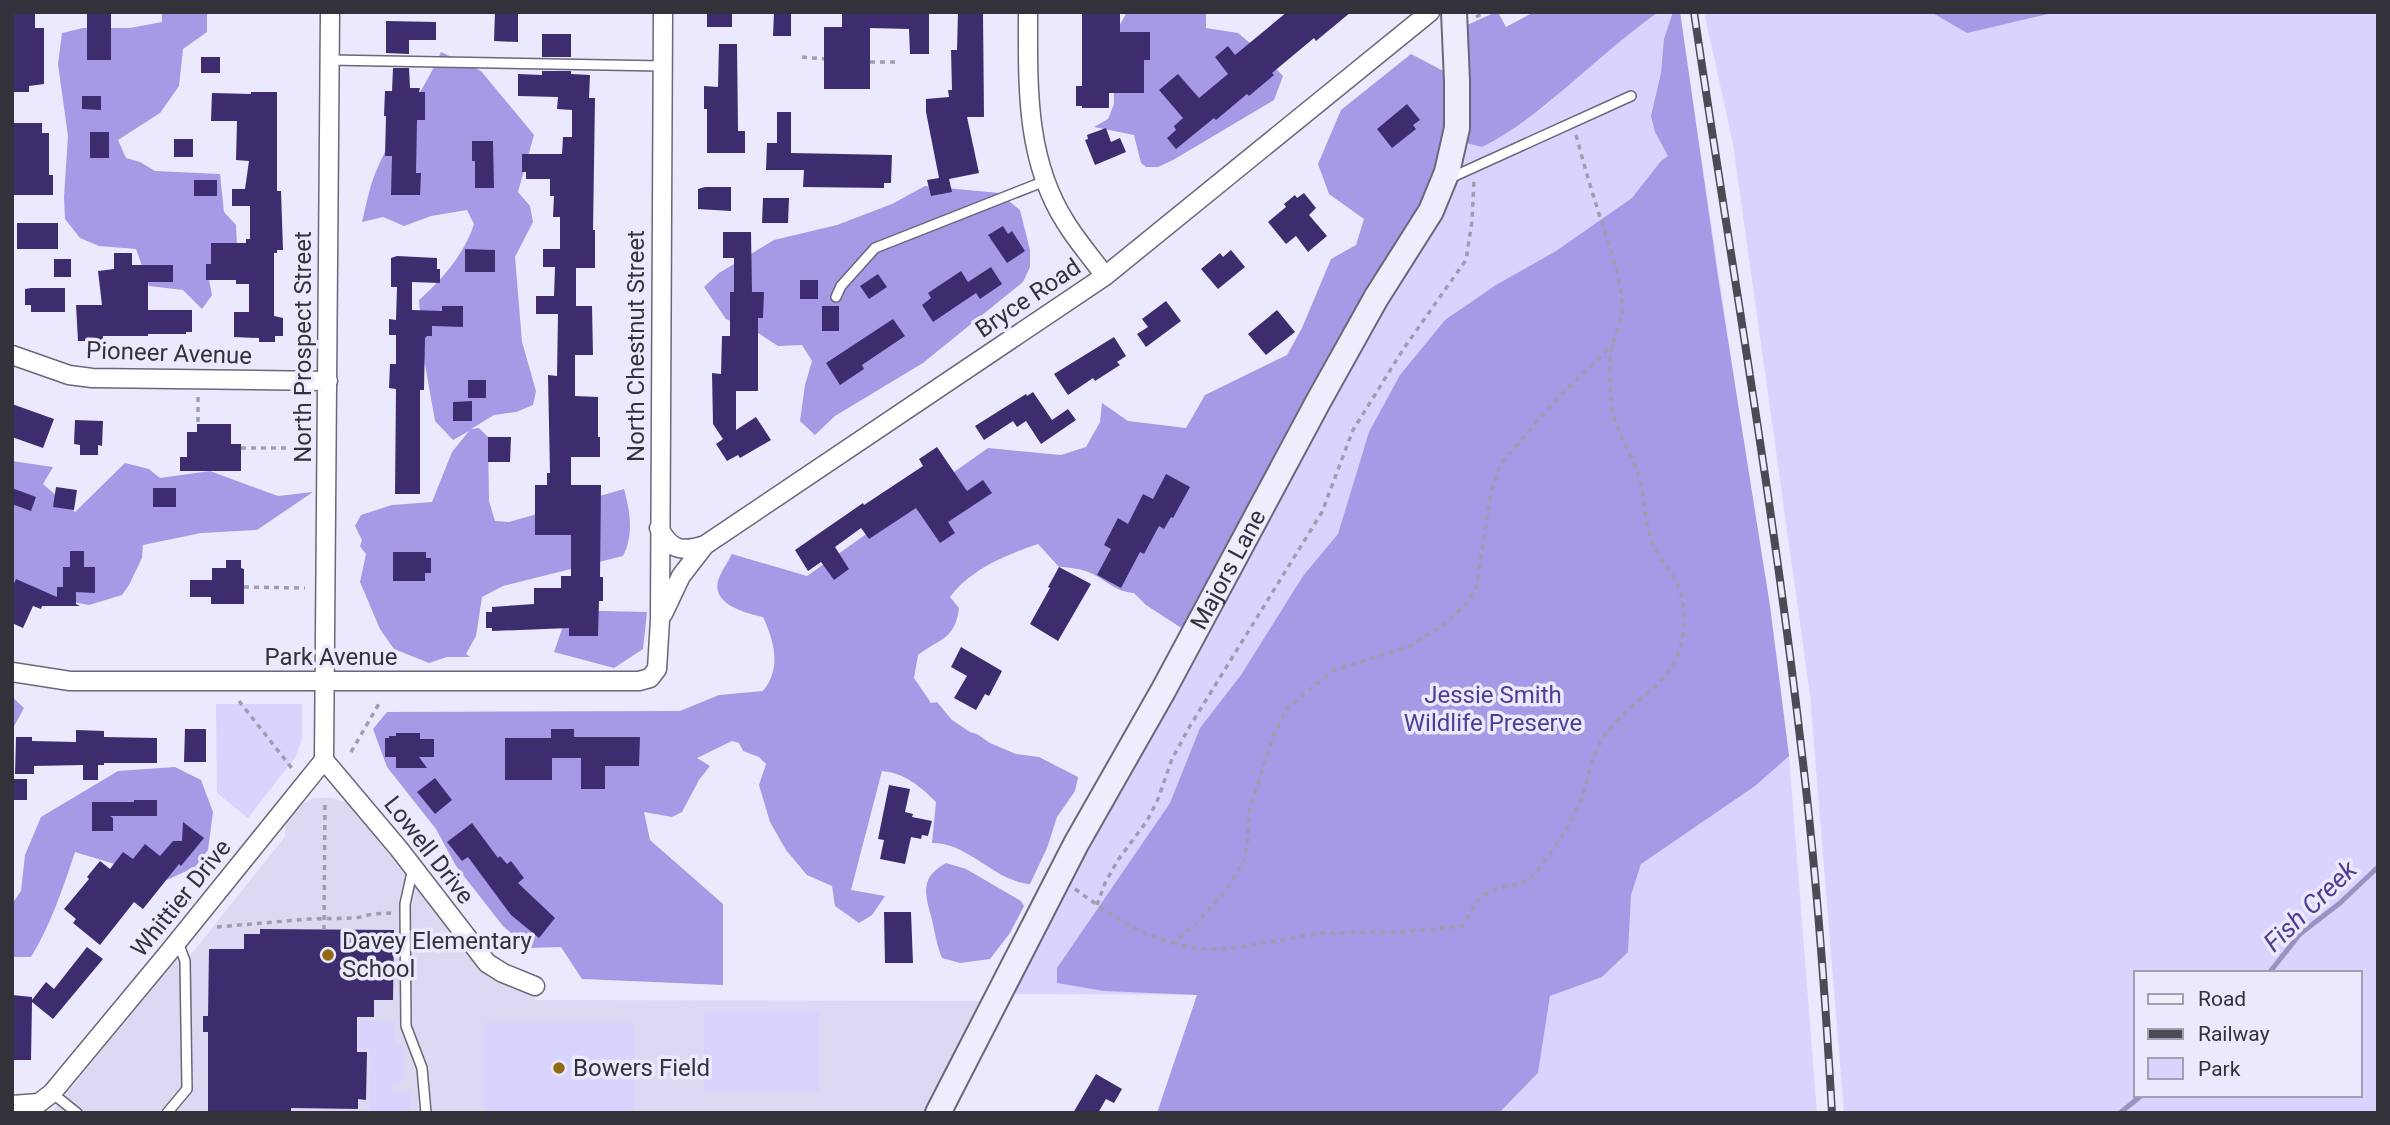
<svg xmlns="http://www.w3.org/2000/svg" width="2390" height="1125" viewBox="0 0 2390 1125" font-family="Roboto,sans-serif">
<rect width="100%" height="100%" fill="#ebe9fe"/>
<path fill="#dcd9f3" d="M314 798H332L348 803 471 958 502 982 518 990 534 993 535 1000 988 1001 931 1113H51L171 964 193 952 280 843 285 836 286 822 292 813 298 806Z"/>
<path fill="#d9d3ff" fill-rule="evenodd" d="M1658 12H1680L1750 486 1770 606 1789 756 1817 1113H1499L1538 1073 1550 996 1010 994 1340 388 1393 295 1422 251 1451 201 1466 143 1482 147 1544 107 1611 48Z
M1704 12H2378V1113H1844L1810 695 1733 144ZM2136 973H2360V1095H2136Z
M216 704H302V739L295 758 248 818 217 793Z
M704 1012H819V1092H704Z
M359 1021 394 1022V1041L404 1046 403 1080 391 1085 390 1092 410 1093V1113H370L371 1049 359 1048Z
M484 1023H634V1113H484Z"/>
<path fill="#a69ae6" d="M162 12H207V32L183 49 179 86 160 113 118 140 126 158 140 162 155 171 220 174 224 212 236 225 238 265 206 264 212 295 202 309 183 290 149 286 136 249 99 246 80 238 65 219 64 197 68 136 58 64 62 33 83 28H130L162 22Z
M1127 12H1206V28L1238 33 1257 49 1283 76 1274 100 1173 160 1158 167H1146L1141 163 1134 135 1094 127 1108 119 1114 104 1113 37Z
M1496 12H1498L1506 27 1534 12H1658C1642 24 1626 36 1611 49 1569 84 1531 122 1482 147L1466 143 1465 26Z
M1673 12H1680L1718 277 1770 606 1789 756 1755 786 1641 864 1631 895 1628 952 1602 977 1550 996 1538 1073 1499 1113H1157L1197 995 1104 991 1057 983V968L1170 803 1200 728 1241 675 1303 576 1338 534 1369 432 1400 375 1445 320 1496 285 1556 251 1632 198 1661 161 1668 156 1655 132 1651 116 1661 73 1664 39Z
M1931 12H2048V14L1967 33Z
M441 52 481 71 534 135 518 192 530 206 533 222 515 257 522 342 536 391 533 405 516 412 494 415 471 429 479 428 488 437 489 501 495 521 509 522 624 489C630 511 634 535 623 556L503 586 482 597 476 636 466 654 470 657H447L429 663 394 649 380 629 360 582 366 554 360 546 362 540 355 526 361 515 392 505 432 502 452 452 469 431 453 440 435 421 423 353 419 300C442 280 465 253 474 224L467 210 431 216 404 226 383 217 362 222C366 206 369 189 375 174 392 131 423 94 441 52Z
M1411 54 1451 75 1439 171 1186 631 1146 605 1134 593C1117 592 1108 582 1093 574 1082 569 1070 567 1059 567L1038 544C1006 555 971 569 950 597L959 608C955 640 940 638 918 655L914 678 931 703 937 702 952 720 970 732 977 734 990 743 1016 754 1039 757 1078 777 1075 791 1057 817 1047 848 1030 884C993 881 970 843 932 843L936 802C921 787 905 773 882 771L851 890 885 896 872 915 859 923 835 906 832 886 807 875 786 850 770 822 759 785 766 764 759 757 743 751 739 743 732 741 697 758 710 766 699 780 682 812 672 817 644 812 650 840 723 904V985L582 979 561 947 528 948 503 926 456 866 436 829 387 767 373 729 387 712 680 711 719 695 763 691C782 668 774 641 763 617 746 613 709 604 719 578 722 570 728 562 732 554L807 576 988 448 1061 455 1086 447 1100 422 1102 403 1128 421 1186 428 1205 395 1287 355 1302 328 1331 259 1356 245 1364 219 1329 194 1318 164 1341 110Z
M925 186 999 193 1020 210 1030 250V267L1023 282 923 363 835 416 815 435 800 421 805 385 812 361 802 345 778 346 755 331 726 319 704 287 719 273 774 240 837 225 892 204Z
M12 461 53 467 43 484 75 512 125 463 149 469 160 478 210 471 278 496 313 492 257 530 201 533 143 545 142 558 129 585 122 595 89 605 51 598 12 614Z
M561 610 647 612 643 649 614 668 554 652 562 629Z
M12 697 24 708 12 730Z
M175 767 201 780 213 812 208 850 195 867 167 880 75 852C63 888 51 924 31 957H12V904L21 891 25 855 41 817 118 771Z
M946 863 966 869 1021 901 1024 906 1010 933 990 959 960 963 942 958C937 946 935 933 932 920 925 894 919 878 946 863Z"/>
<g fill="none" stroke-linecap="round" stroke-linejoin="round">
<path stroke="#9893c0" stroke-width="5" d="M2269 973 2300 934 2340 903 2378 867
M2120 1113 2142 1095"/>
</g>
<path fill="#3d2d6f" d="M87 12H111V60H87Z
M495 12H518V42L494 41Z
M707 12H732V27H707Z
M774 12H791V36H773Z
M842 12H929V54H910L909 29 870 28V89H824V27H842Z
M958 12H983L984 117H967L979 173 949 179 952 192 931 196 927 180 939 178 926 112V99L949 97 948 90H952L951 50H957Z
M1082 12H1120V32H1150V60H1144V93H1109V108H1082V106H1076V86H1082Z
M1287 12H1351L1316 41 1314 38 1272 73 1274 75 1249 96 1247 94 1216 120 1214 118 1176 149 1167 138 1176 130 1174 126 1183 118 1159 90 1178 74 1199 98 1228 74 1215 57 1228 46 1235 55Z
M12 14H35V28H44V84L29 86V92H12Z
M386 21 436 22V40H409V54L386 53Z
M542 34H571V57H542Z
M719 44H737L738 131H745V153H707V109H704V86L718 87Z
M201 57H220V73H201Z
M393 68H409L410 88H420L419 92H425V120H417L416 173H421L420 195H391L392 156H385L386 116H384L385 91H392Z
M542 71H571V74L590 75 589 98H595L593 230H595V268H576V306H592L593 355H575V396L598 397V437H600V457H571V485H601L600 577H603V601H599L598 636H569V628L492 631V628H486V612H492V607L534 604V588H561V576H571V535H535V485H547V473H550L548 375 557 376 558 314H536V296H554L555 267H543V249H560V217H553L554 196H550V179H526V172H522V154H562L563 137H572V110L557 109 558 97 518 96V74L542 75Z
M251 92H277V191H281L283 250H277V253H274V316L283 318V336H275V342H259V338L234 337V312H249V284H236V280H206V264H211V243H246V239H250V206H232V189H245L249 161 236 160 237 121H211L212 93 251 94Z
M82 96H101V110L82 109Z
M1407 104 1420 120 1413 125 1416 129 1392 148 1377 129Z
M777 112H791V153L892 155 891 183H884V188L803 187 804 170H766L767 143H777Z
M13 123H42V133H49V175H53V195H12Z
M1106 128 1111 142 1120 138 1126 152 1095 165 1085 140 1088 139 1087 135Z
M90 132H109V158H90Z
M174 139H193V157H174Z
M472 141H493L494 188H475V161H472Z
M194 180H217V196H194Z
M705 187H731V211L698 209V189Z
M1304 193 1316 208 1309 215 1327 236 1308 252 1296 236 1286 244 1268 222 1286 207 1284 204 1295 195 1297 198Z
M763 198H789L788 223H762Z
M17 223H58V249H17Z
M1003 226 1008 234 1012 231 1025 251 1007 263 988 235Z
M723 232H751L752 292H764L763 318H758V391H736V430L756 417 771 440 740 458 738 455 727 461 716 444 723 439 713 424 712 373 721 374 722 336H730V292H734V258H723Z
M465 249 495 250V272H465Z
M1231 250 1245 267 1218 289 1201 269 1220 253 1223 257Z
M114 253H132V265H173V282H148V310H192V332H186V334H148V336H103V341H78L76 305H102L98 271 114 269Z
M397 256 437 258V269H440V283L412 282V310L442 311V306H463V327L432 326V336H427L425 338 424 390H420V494H395L396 389 389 388 390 364H396V335H389V319L396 320 397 287H391V258Z
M54 259H71V277H54Z
M991 267 1002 284 980 299 976 293 933 322 922 305 931 298 928 293 961 271 968 282Z
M878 274 887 287 869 299 860 286Z
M800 280H818V299H800Z
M31 288H65V312H31V305H25V289Z
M1166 301 1181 321 1146 347 1137 334 1148 327 1142 319Z
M822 306H839V331H822Z
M1277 310 1295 332 1266 355 1248 334Z
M893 319 905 336 862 365 864 369 840 385 826 363Z
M1114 337 1126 356 1117 362 1120 365 1095 381 1093 378 1068 395 1054 374Z
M468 380H486V398H468Z
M1033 392 1052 420 1068 409 1076 420 1041 444 1026 421 1017 427 1013 421 984 440 975 426 1026 394 1027 396Z
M472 401V421H453V402Z
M12 404 54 419 43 448 12 437Z
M75 420 103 421 102 446 98 445V455H80V445L74 444Z
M197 424H231V444H241V471H180V457H187V432H197Z
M488 437H511L510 462H488Z
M937 447 967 491 983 480 992 493 948 522 955 533 940 543 916 508 869 539 861 528 835 547 849 569 834 580 821 562 808 571 795 550 863 503 864 505 923 466 919 459Z
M1166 474 1190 487 1173 518 1171 517 1164 529 1159 526 1144 554 1140 552 1121 588 1097 575 1111 549 1104 545 1118 518 1128 524 1143 494 1153 499Z
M56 487 77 490 74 510 53 507Z
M12 488 36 497 31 511 12 504Z
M153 488H176V507H153Z
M70 551H84V567H95V593L76 592V604L80 606H42L41 609 33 606 23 628 12 623V588L16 579 57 597V587H63V567H70Z
M393 552H426V558H431V573H425V581H393Z
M226 560H241V568L244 569V604H211V597H190V580H212V568H226Z
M1059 567 1091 584 1058 641 1030 624 1050 588 1048 587Z
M961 647 1002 671 989 696 985 694 976 710 954 698 967 676 951 667Z
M185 729H206V762H184Z
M551 729H574V737H640L639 766H605V789H581V758H552V780H505V738H551Z
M76 730 104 731V737L157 738V763H104V765H98V780H83V765L34 766V774H15L16 737H32V741L76 742Z
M396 733H420V739H434V757H419L427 768H396V757H385V738H389V736H396Z
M435 778 452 800 435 814 417 792Z
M12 779H27V800H12Z
M889 785 910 789 905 812 913 814 912 817 932 821 928 836 922 835 921 839 911 837 905 864 880 859 884 840 878 839Z
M134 800H157V816H110L113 818V831H92V802H134Z
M183 822 204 838 181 866 179 864 143 909 134 902 100 945 73 923 76 919 64 909 89 879 87 877 100 861 110 869 123 852 133 859 145 844 160 856 173 841H182Z
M472 823 498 858 500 856 507 864 511 861 524 878 518 883 555 918 539 938 511 915 468 857 462 861 447 842Z
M884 912H911L913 963H885Z
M260 929 394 930 393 1000H374V1017H357V1052H367L366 1100 358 1099V1109L291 1108V1113H208V1032H203V1016H208L209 949H244V934H260Z
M87 947 103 959 53 1019 32 1002 31 1060H12V995L32 997V1000L46 982 54 989Z
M1096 1074 1122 1089 1114 1103 1106 1099 1098 1113H1073Z"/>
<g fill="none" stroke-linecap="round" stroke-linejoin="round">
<defs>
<path id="lane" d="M329 60 662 66
M1448 179 1631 96
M836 297 841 286 875 248 1045 181
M413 868 405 904 406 1026 422 1068 426 1113
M52 1093 77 1113
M167 1113 187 1089 185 961 178 942"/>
<path id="street" d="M1028 12C1028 85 1025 159 1066 223 1077 241 1092 258 1105 276
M12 355 69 375 92 378 328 381
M659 528C671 551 682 552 705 545
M663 614 681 576 705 545 1105 276 1430 12
M12 672 70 681H639L650 678 657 669 660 620 663 12
M324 760 399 849 487 963 503 973 535 986
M12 1105 39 1103 52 1093 169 952 324 760 330 12"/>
<g id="secondary">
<path id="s1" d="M938 1113 1076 844 1163 691 1318 402 1376 298 1431 211 1447 172 1457 128V81L1454 12"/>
</g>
</defs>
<use href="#lane" stroke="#696779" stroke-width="12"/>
<use href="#street" stroke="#696779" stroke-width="21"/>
<use href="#secondary" stroke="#696779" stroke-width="28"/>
<path stroke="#a09eae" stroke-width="3.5" stroke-dasharray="5 5" stroke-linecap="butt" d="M1476 17 1486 12
M802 57 824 59
M870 62H897
M1576 135C1582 157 1588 179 1595 201 1605 235 1619 266 1622 303 1623 319 1617 328 1613 343 1608 363 1609 397 1614 417 1620 439 1634 458 1640 481 1646 502 1644 528 1655 548 1669 574 1682 581 1684 614 1687 688 1630 691 1601 742 1590 759 1588 783 1580 802 1570 826 1552 853 1535 873 1521 890 1499 883 1483 896 1477 900 1468 918 1462 926L1402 932 1323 933 1229 949H1198L1174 943 1200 920 1228 887 1244 860 1248 837 1249 811 1273 737 1287 708 1333 671 1410 646 1442 626 1465 605 1476 588 1491 492 1500 465 1552 404 1613 344
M198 397V424
M241 448H306
M244 587 305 588
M239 701 294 771
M351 752 380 702
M1075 889C1107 912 1135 933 1174 943
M1097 905 1105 883 1118 860 1147 821 1158 799 1172 759 1190 726 1322 512 1353 430 1404 348 1466 260 1472 221 1474 180
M217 927 309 919 356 918 373 914 393 913
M324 930 325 801"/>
<use href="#lane" stroke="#fff" stroke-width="9"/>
<use href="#street" stroke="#fff" stroke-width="18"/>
<use href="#secondary" stroke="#efedfb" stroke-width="24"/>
<defs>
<path id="rail" d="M1694 12C1730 257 1773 501 1801 746 1816 868 1825 990 1832 1113"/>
</defs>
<use href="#rail" stroke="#4c4a54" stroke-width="8"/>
<use href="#rail" stroke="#ebe9fe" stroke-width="5" stroke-dasharray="16" stroke-linecap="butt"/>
</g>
<g fill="#926a12" stroke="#ebe9fe" stroke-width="2.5">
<circle cx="328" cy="955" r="7"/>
<circle cx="559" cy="1068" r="7"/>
</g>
<g text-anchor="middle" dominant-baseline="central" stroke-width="7" stroke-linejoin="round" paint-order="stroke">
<g font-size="24" fill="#33323a" stroke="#ebe9fe">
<text transform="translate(1028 298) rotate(-34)">Bryce Road</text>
<text transform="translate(636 346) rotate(-90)">North Chestnut Street</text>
<text transform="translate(303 347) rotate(-90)">North Prospect Street</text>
<text transform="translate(169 353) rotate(2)">Pioneer Avenue</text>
<text stroke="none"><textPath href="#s1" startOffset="616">Majors Lane</textPath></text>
<text x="331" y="657">Park Avenue</text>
<text transform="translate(429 850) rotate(52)">Lowell Drive</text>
<text transform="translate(181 898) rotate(-51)">Whittier Drive</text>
</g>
<g font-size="24" fill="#513b94" stroke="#ebe9fe">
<text x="1493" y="695">Jessie Smith<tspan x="1493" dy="28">Wildlife Preserve</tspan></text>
</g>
<g font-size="24" fill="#33323a" stroke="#ebe9fe" text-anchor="start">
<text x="342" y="941">Davey Elementary<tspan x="342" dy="28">School</tspan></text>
<text x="573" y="1068">Bowers Field</text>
</g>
<g font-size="26" font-style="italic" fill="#523c94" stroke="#ebe9fe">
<text transform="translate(2310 906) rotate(-44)">Fish Creek</text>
</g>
</g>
<rect width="2390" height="1125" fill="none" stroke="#33323a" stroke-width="28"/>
<rect x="2134" y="971" width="228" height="126" fill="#ebe9fe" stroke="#a1a0b0" stroke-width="2"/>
<rect x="2148" y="994" width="35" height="10" fill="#efedfb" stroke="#a1a0b0" stroke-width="2"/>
<text x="2198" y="1006" font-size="21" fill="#33323a">Road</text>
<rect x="2148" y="1029" width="35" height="10" fill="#4c4a54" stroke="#a1a0b0" stroke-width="2"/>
<text x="2198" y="1041" font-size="21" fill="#33323a">Railway</text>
<rect x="2148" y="1058" width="35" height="21" fill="#d9d3ff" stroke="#a1a0b0" stroke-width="2"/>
<text x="2198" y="1076" font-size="21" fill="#33323a">Park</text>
</svg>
